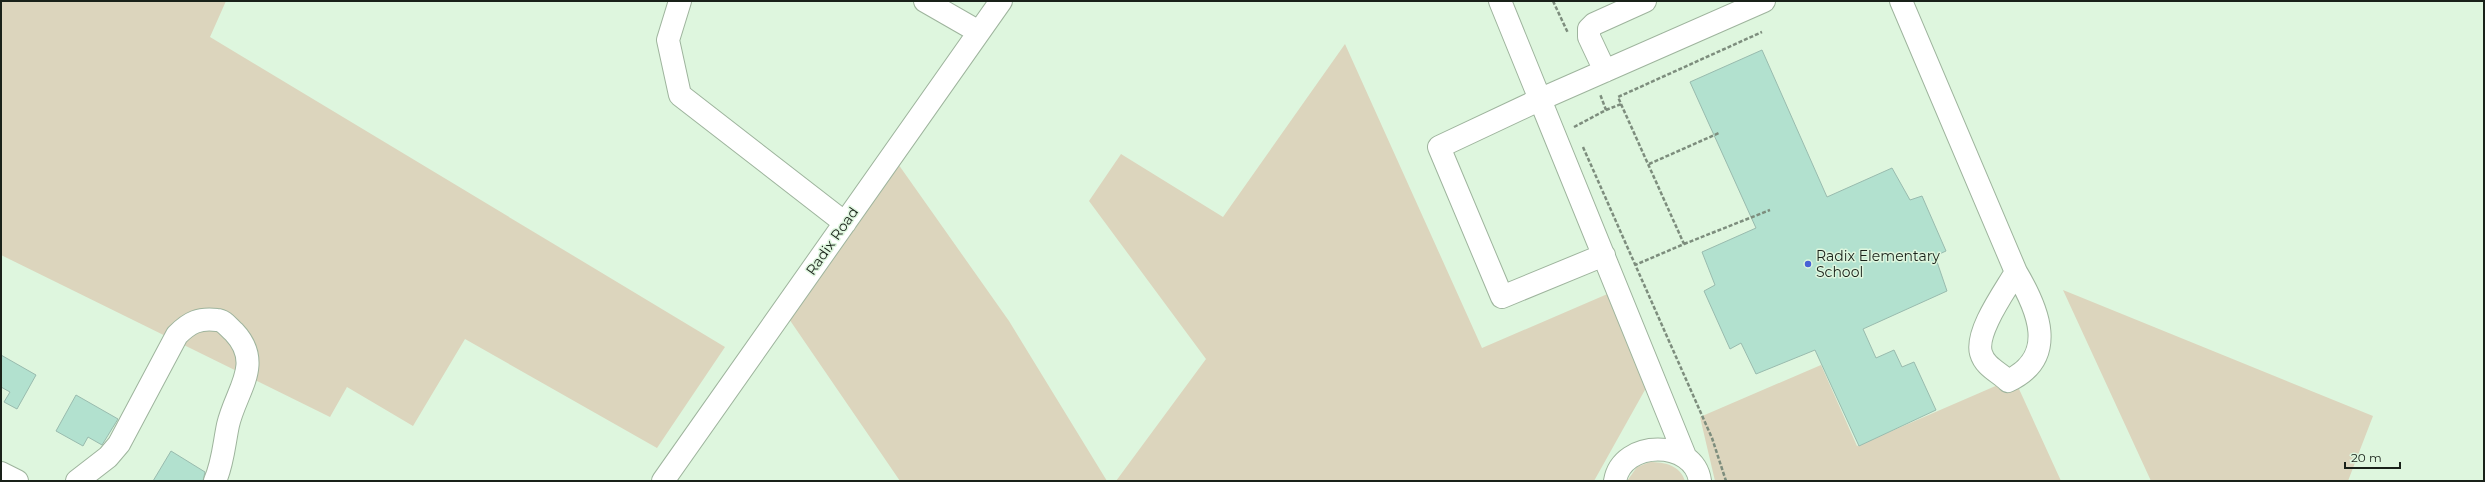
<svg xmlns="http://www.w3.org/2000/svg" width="2485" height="482" viewBox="0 0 2485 482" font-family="Montserrat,sans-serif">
<rect width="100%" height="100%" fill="#def6de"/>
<path fill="#dcd5bd" d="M1 1H226L210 37 725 347 657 448 465 339 413 426 347 387 330 417 1 255Z
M1345 44 1482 348 1626 286 1660 363 1594 481H1116L1206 359 1089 201 1121 154 1223 217Z
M896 161 1009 321 1107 481H900L787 316Z
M2063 290 2373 416 2348 481H2151Z
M1821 365 1857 446 2014 378 2061 481H1715L1700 417Z
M1650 462C1664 462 1680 465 1685 481H1627L1637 467Z"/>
<path fill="#b2e1cf" stroke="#99bbae" d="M1762 50 1827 197 1892 168 1910 200 1922 196 1946 251 1935 256 1947 291 1863 329 1876 358 1894 350 1902 367 1914 362 1936 410 1859 446 1815 350 1756 374 1741 343 1730 349 1704 291 1715 285 1702 252 1756 228 1690 82Z
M1 355 36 375 17 409 4 402 10 392 1 387Z
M76 395 118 419 102 445 88 437 83 446 56 431Z
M171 451 205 472 203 481H153Z"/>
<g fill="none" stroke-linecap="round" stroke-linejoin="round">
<defs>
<path id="minor" d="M680 1 668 40 680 95 845 223
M925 1 979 32
M1500 1 1685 456
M1901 1 2016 272C2038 309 2059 357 2008 381 1999 372 1985 367 1981 353 1975 332 2005 291 2016 272
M1605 71 1589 37V29L1594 24 1645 1
M1604 255 1502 297 1439 147 1541 99 1764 1
M1 473 17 481
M77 481 108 457 119 444 177 335C190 322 199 318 217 320 224 320 229 328 234 332 264 364 236 390 228 425 224 444 223 463 215 481
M663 481 1001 1
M1615 481C1622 439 1694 439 1700 481"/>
</defs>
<use href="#minor" stroke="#9eb49d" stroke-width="24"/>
<path stroke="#7d8d7d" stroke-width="2.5" stroke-dasharray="4 2" stroke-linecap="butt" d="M1553 1 1568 33
M1621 104 1684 244 1635 265
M1606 110 1621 104 1618 97 1762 32
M1574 127 1606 110 1600 94
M1583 147 1712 438 1726 481
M1649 164 1719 133
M1684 244 1770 210"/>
<use href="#minor" stroke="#fff" stroke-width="22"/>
</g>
<circle fill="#4862d6" stroke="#def6de" stroke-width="1.5" cx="1808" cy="264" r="4"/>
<g text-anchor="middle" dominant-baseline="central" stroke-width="3" stroke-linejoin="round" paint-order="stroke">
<g font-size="14" fill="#192119" stroke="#def6de">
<text transform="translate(832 241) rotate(-55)">Radix Road</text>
</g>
<g font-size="14" fill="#192119" stroke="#def6de" text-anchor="start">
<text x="1816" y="256">Radix Elementary<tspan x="1816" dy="16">School</tspan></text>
</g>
</g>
<rect width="2485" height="482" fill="none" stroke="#192119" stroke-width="4"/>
<path d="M2345 462v6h55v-6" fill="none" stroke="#192119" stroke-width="2"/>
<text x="2351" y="462" font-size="12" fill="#192119" stroke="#def6de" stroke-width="3" paint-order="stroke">20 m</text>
</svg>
